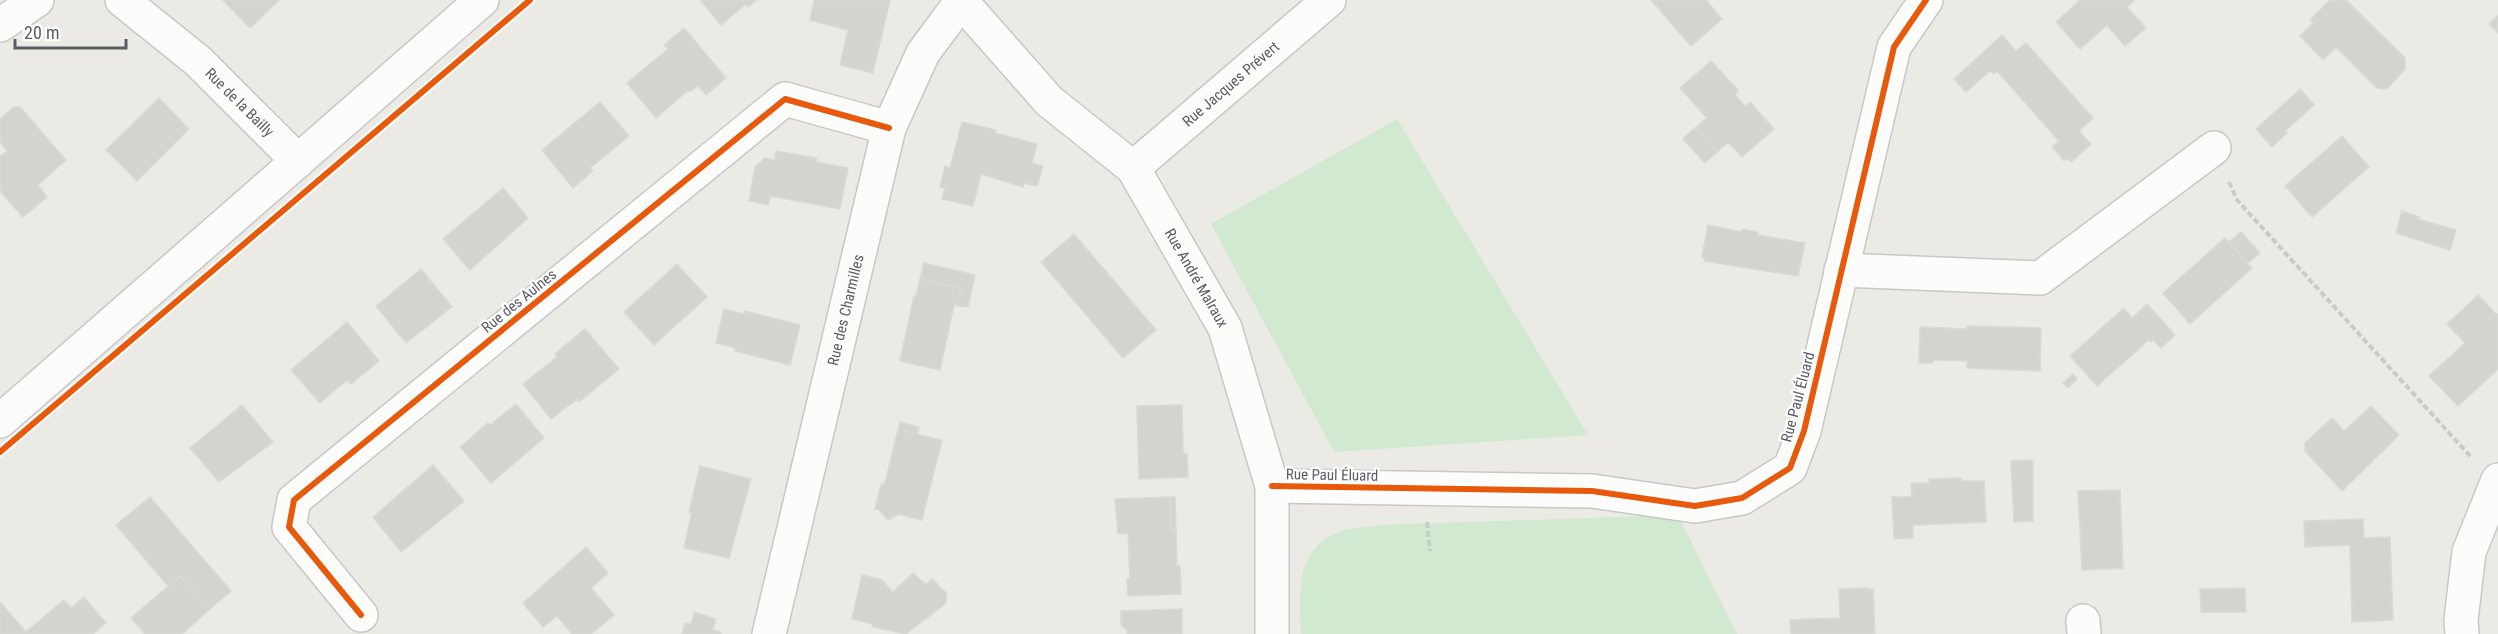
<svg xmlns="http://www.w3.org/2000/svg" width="2498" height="634" viewBox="0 0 2498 634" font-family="'Roboto Condensed',sans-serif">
<rect width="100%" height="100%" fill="#ebeae4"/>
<path fill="#d1e9d0" d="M1397 119 1588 435 1334 452 1211 224Z
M1678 515 1737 634H1301C1299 591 1294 545 1345 530 1355 527 1367 527 1378 525Z"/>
<path fill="#d4d3cf" stroke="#dad9d4" stroke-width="1.5" d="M223 0H279L250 28Z
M700 0H757L748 7 746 4 721 25Z
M814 0H890L873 73 840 65 848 30 810 20Z
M1651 0H1706L1722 19 1691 46Z
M2080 0H2135L2127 7 2146 28 2125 46 2107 25 2080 49 2056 22Z
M2330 0H2346L2405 58V69L2389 87 2383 89 2377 88 2336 47 2323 60 2300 36 2313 23 2310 20Z
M2498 15V33L2489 24Z
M684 28 726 78 706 95 698 86 691 91H687L656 118 627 83 668 49 664 45Z
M2002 35 2016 51 2026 43 2093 118 2079 131 2091 144 2071 162 2067 158 2064 161 2052 147 2059 141 1997 71 1994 74 1990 71 1966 92 1954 79Z
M1711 61 1738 90 1735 95 1745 106 1750 102 1774 129 1742 157 1728 142 1717 152 1695 128 1707 118 1680 88Z
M2300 89 2314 105 2285 131 2287 133 2272 147 2256 129Z
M159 98 189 129 137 181 106 150Z
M600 102 629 136 590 168 593 171 573 188 542 150Z
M14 107H20L66 160 38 185 47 197 23 217 0 191V157L7 151 0 142V119Z
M962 122 996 130 995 133 1037 144 1032 163 1043 166 1037 186 1024 183 1023 187 981 174 973 206 942 199 945 188 940 187 945 166 950 168Z
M1695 128 1717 152 1705 163 1683 139Z
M2342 136 2369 167 2312 217 2285 186Z
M776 151 816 158 817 162 848 168 840 209 770 196 768 205 749 201 755 167 765 158 775 160Z
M503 188 528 218 470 270 443 239Z
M2402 211 2419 217 2418 219 2456 230 2450 250 2396 233Z
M1708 225 1741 232 1742 229 1758 232V235L1805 243 1798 276 1704 261 1705 258 1702 257Z
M2241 232 2260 253 2248 263 2229 242Z
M1074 234 1156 330 1123 358 1041 262Z
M2225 238 2252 268 2190 324 2163 293Z
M924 263 975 275 968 307 957 306 961 288 920 279Z
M677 264 707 297 654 345 624 312Z
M421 269 452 307 406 343 376 306Z
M920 279 961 288 957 306 954 305 940 370 900 361 914 296H916Z
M2478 295 2496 314H2498V369L2458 406 2429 376 2465 343 2447 324Z
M2147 304 2175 335 2161 348 2153 340 2151 342 2149 340 2097 386 2070 356 2124 308 2132 318Z
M724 309 744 314 745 311 800 325 790 365 735 351 736 348 716 343Z
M347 322 379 361 351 384 347 380 320 403 291 370Z
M1967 326 2041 328 2040 371 1967 368V361L1933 360V363H1919L1920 327 1967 329Z
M585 329 619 369 579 402 577 399 551 419 523 384 557 357 555 354Z
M2073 374 2077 379 2068 388 2063 383Z
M516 404 544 438 491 483 460 447 488 423 490 425Z
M242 405 273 442 219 482 190 448Z
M1182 405 1183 454 1187 453 1188 477 1139 479 1137 406Z
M2371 406 2399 435 2342 491 2305 451V443L2332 418 2344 431Z
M900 422 919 427 917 434 898 430Z
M898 430 942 440 922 520 898 514 888 520 879 510 875 509 881 485 885 483Z
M2033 460V521L2014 522 2011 461Z
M433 465 464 501 401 552 373 517Z
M700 466 751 479 729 558 684 548 692 512H689Z
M1961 478 1962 481H1984L1986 522 1913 525V538L1894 539 1892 497H1912L1911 483H1929V479Z
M2120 490 2123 568 2082 570 2078 491Z
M150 497 231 591 210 609 180 576 168 586 116 525Z
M1170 497H1175L1176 530H1171Z
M1170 497 1171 530H1176L1177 566H1180L1181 594 1128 596 1127 579H1130L1128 533 1118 534 1115 499Z
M2363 519 2364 538 2390 537 2393 620 2352 622 2350 545 2305 547 2304 521Z
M586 547 608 573 591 588 614 615 591 634H572L557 616 543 627 523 603Z
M913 573 926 585 932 579 947 594 945 604 906 634 872 627 873 624 852 619 862 575 882 580 893 592Z
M180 576 210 609 182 634H145L131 618Z
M1868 588V590L1873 589 1875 634H1791L1790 620 1840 618 1839 589Z
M2245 588 2246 612H2201L2200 589Z
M84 597 106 623 93 634H0V602L26 632 64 600 71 608Z
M1182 609V634H1127V630L1121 625V611Z
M694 612 716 619 713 630 721 632V634H682L685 623 691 624Z"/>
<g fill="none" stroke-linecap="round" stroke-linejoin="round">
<defs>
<g id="minor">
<path id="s1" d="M122 0 198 61 298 161"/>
<path id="s2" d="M960 0 1049 101 1133 168 1225 328 1272 486V634"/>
<path d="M0 25 37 0"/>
<path id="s3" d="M1133 168 1329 0"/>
<path d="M1841 270 2040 278 2214 148"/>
<path d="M0 421 482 0"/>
<path d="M1272 486 1592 491 1695 506 1742 498 1790 468 1804 431 1894 47 1926 0"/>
<path d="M361 615 289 527 294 500 785 99 889 128"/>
<path d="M2083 621 2084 634"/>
<path id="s4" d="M769 634 889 128 923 53 961 2"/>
<path d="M2462 634 2461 620 2469 552 2498 480"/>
</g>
</defs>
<use href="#minor" stroke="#c7c8c7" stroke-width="36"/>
<path stroke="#c7ccca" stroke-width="4" stroke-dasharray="6 3" stroke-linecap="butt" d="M2229 182 2237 200 2471 457
M1427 522 1430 551"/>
<use href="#minor" stroke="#fcfcfb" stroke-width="33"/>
<defs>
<path id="cycleway" d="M0 452 530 0
M1272 486 1592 491 1695 506 1742 498 1790 468 1804 431 1894 47 1926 0
M361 615 289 527 294 500 785 99 889 128"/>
</defs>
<use href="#cycleway" stroke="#fff" stroke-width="10"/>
<use href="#cycleway" stroke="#e8590c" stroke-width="6"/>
</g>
<g text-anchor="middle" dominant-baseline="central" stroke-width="4.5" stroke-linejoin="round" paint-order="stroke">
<g font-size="15" fill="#5a5d64" stroke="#fff">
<text stroke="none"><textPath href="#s3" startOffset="129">Rue Jacques Prévert</textPath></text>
<text stroke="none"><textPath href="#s1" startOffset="156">Rue de la Bailly</textPath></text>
<text stroke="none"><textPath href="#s2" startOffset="369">Rue André Malraux</textPath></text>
<text transform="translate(519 301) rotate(-39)">Rue des Aulnes</text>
<text stroke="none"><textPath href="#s4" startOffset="333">Rue des Charmilles</textPath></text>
<text transform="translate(1798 397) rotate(-75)">Rue Paul Éluard</text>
<text transform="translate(1332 475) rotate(1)">Rue Paul Éluard</text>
</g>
</g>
<path d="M15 39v9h111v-9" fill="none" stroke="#5a5d64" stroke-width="3"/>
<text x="24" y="39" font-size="18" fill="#5a5d64" stroke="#ffffff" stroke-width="4.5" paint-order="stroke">20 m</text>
</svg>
